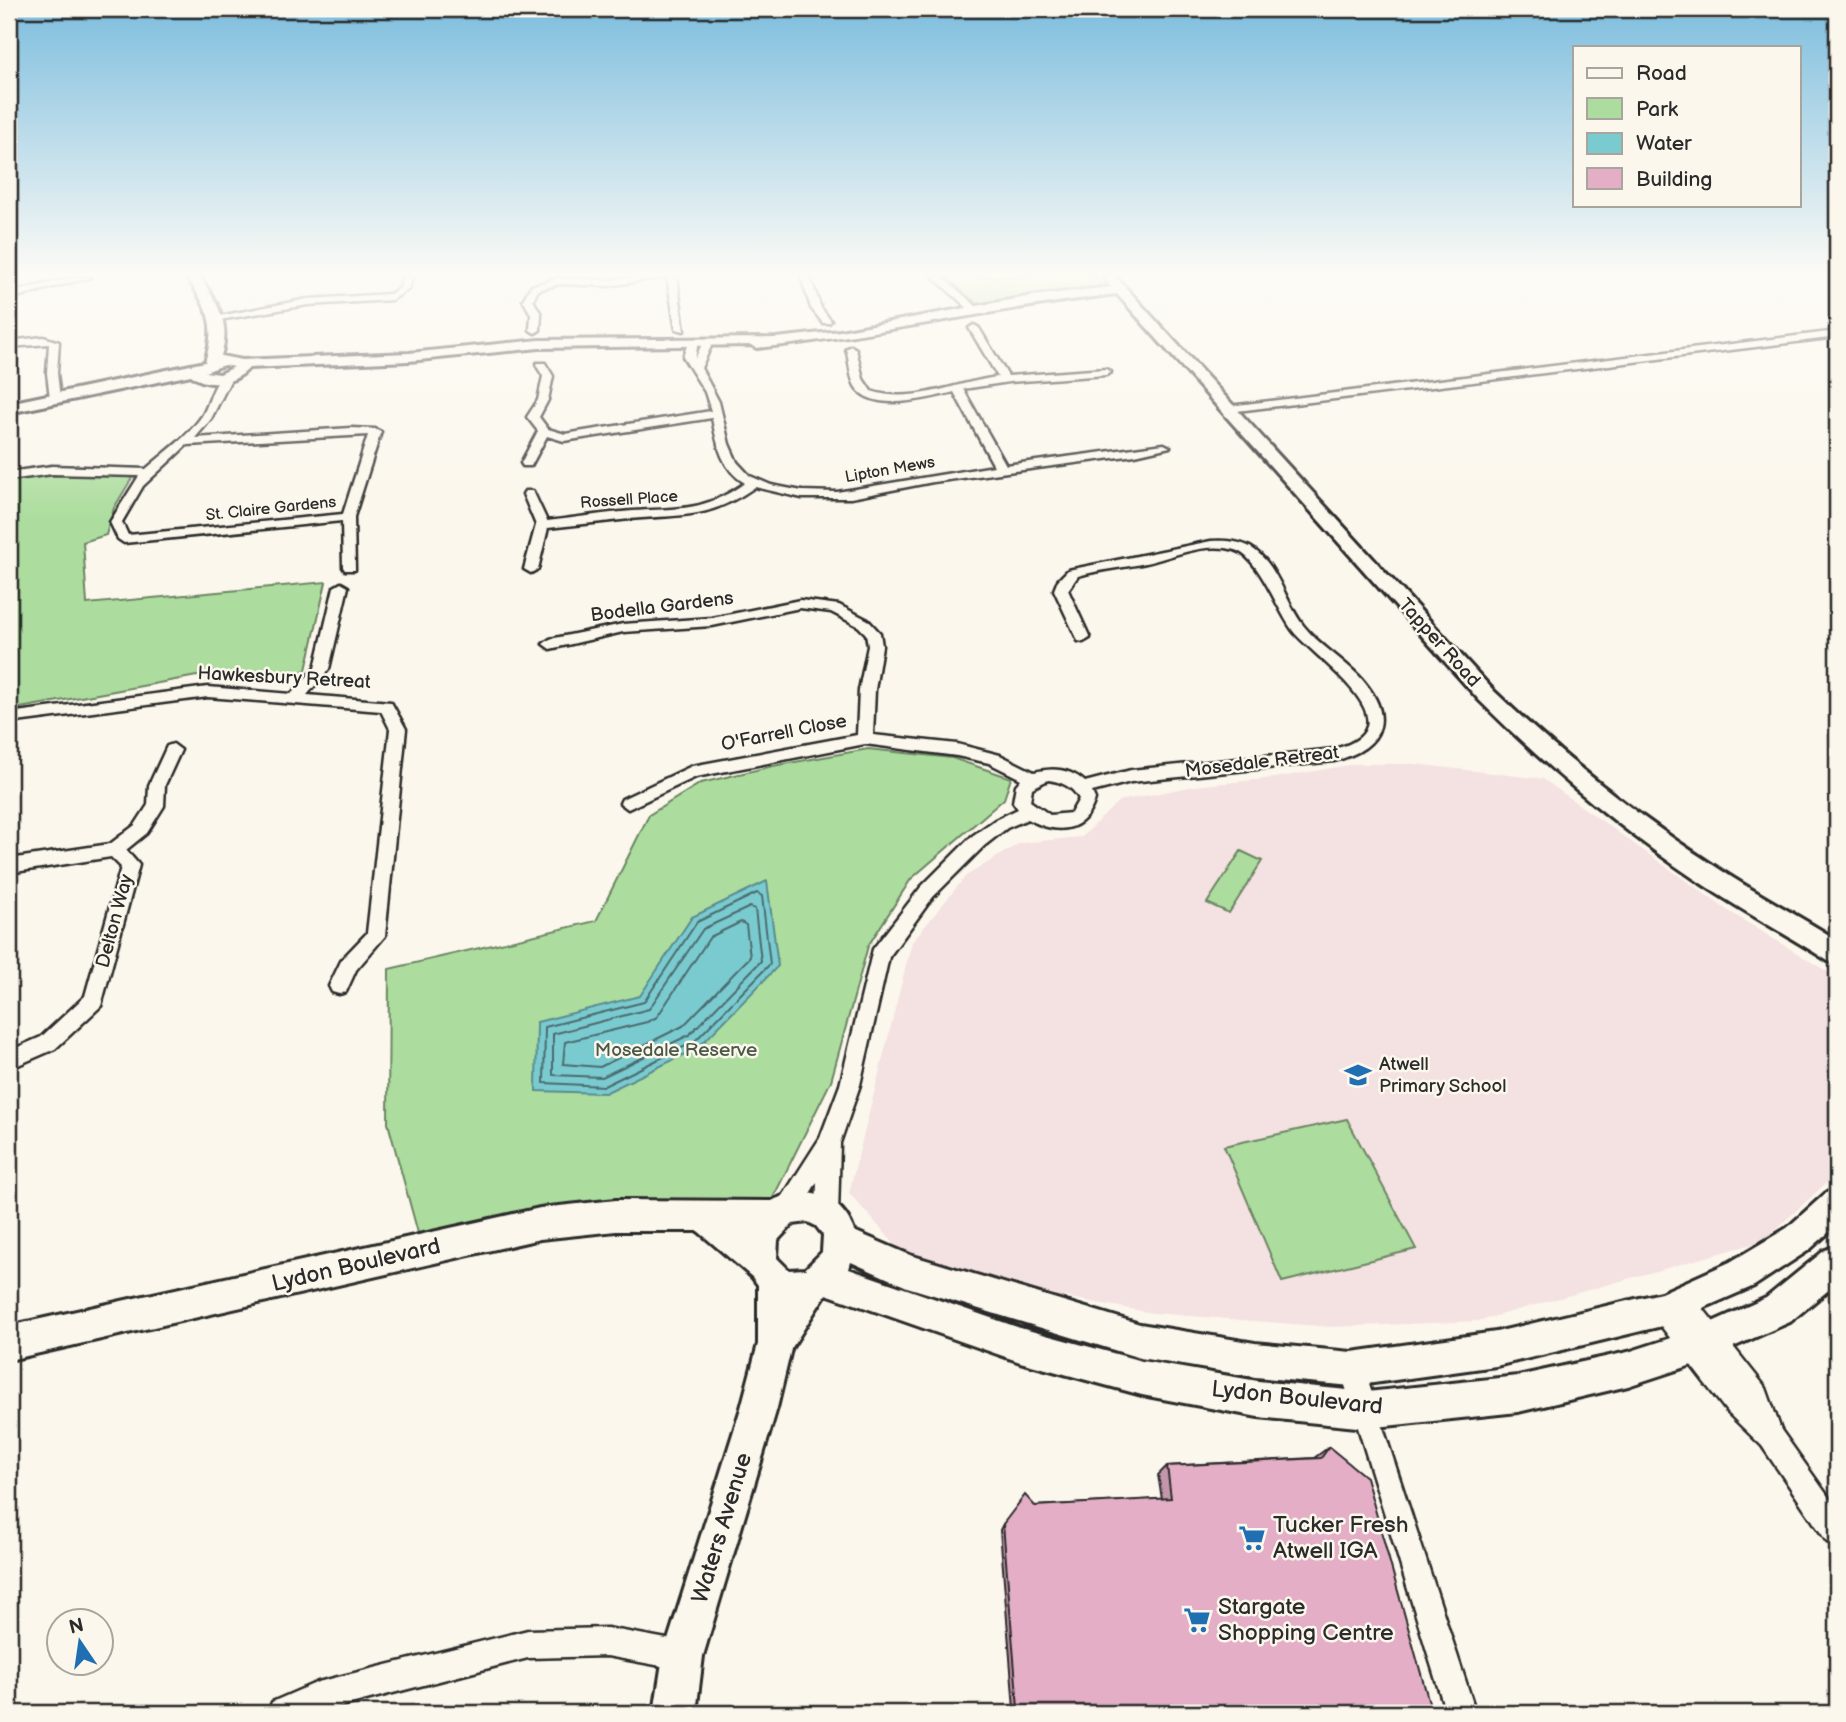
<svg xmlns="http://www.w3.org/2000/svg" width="1846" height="1722" viewBox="0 0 1846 1722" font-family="'Balsamiq Sans',sans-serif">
<rect width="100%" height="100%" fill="#fbf7ec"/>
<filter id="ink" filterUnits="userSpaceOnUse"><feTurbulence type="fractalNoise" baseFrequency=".0143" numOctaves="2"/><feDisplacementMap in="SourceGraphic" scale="14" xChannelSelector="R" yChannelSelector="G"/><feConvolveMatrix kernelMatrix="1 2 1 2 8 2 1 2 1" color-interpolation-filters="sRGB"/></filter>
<g filter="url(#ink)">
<path fill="#f4e1e1" d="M1355 764H1414L1543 779 1727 910 1837 978V1172L1835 1175 1763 1241 1478 1321 1332 1327 1153 1313 999 1285 902 1252 849 1193 912 942 966 876 1020 843 1082 837 1119 801 1195 786 1275 778Z"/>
<path fill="#acdd9e" stroke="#6c8464" stroke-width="2" d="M942 277H1094L1103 287 978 304Z
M65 472 131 476 132 478 114 508 106 535 83 542 87 604 326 582 306 670 282 680 197 676 9 710V478Z
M868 749 952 758 1011 778 1004 799 911 879 868 946 831 1081 772 1200 608 1204 418 1233 388 1123 389 969 596 921 649 815 701 783 773 766Z
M1241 851 1262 861 1229 913 1207 903Z
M1347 1119 1416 1249 1282 1282 1224 1146Z"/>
<path fill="#7acbd0" stroke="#5a8b8e" stroke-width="2" d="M767 881 778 966 698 1048 605 1093 536 1091 537 1022 640 996 692 917Z"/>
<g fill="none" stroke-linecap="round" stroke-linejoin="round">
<path stroke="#4b6b6d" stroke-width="2" d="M757 893 762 896 770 964 694 1042 604 1086 544 1083 545 1027 644 1002 697 922Z
M750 907 755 909 761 961 689 1035 602 1077 553 1075V1034L649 1009 703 929Z
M741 922 746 925 750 957 683 1026 600 1067 563 1064 565 1042 647 1022 657 1017 710 937Z"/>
<defs>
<path id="street" d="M75 277H91L9 299V293Z
M402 277H412L409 289 392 300 308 305 219 320 214 317 308 299 390 294 400 288Z
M634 277H663L608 286 559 284 538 290 533 300 541 314 540 330 535 333 530 330 531 314 523 300 531 286 559 278 608 280Z
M667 277H677L684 331 676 329Z
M801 277H810L821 308 831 321 829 323H823L811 308Z
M933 277H943L978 308V312H972Z
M974 325 979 328 1008 376 1106 369 1111 372 1106 375 1009 382 963 389 1006 465 1164 444 1170 447 1135 455 933 482 851 498H802L755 487C708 520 683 514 630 519 602 522 575 525 548 528L538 569 531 573 524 569 536 525 523 494 525 491H533L547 521C575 518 604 513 633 511 681 508 703 512 745 483 721 469 717 443 712 418L564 441 547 436 531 466H523L521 463 538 431 527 417 538 400 543 376 536 365 537 363H545L553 376 548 400 539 417 548 429 565 434 711 411 705 392 683 357 689 340 698 342 695 359 704 340H712L713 342 701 368 719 402 729 444 737 462 750 476 771 485 802 491 837 492 994 466 954 392C930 398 871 414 855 386 849 375 850 361 846 349L851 346 856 349 863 379 871 391C913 405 956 382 998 377L969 328Z
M1837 331V337L1229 412 1223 409 1229 406Z
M43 337 59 342 57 373 60 398 55 401 50 398 47 373 49 344 9 347V341Z
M227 374 232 377 211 419 195 438 351 428 375 429 381 432 354 517 355 570H345L343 567 342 521 124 543 118 539 110 522 139 476 52 474 9 480V472L52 466 146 469C165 452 188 437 202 416 211 402 212 381 227 374ZM368 435 343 514 128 535 122 522 143 486 187 445Z
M1211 541C1227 540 1245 541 1257 552 1279 570 1286 603 1303 625 1319 645 1341 658 1359 676 1396 716 1385 748 1334 761L1131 782 1092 792 1095 799C1085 833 1057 835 1028 819L1007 828 984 846 933 897 889 957 860 1085 840 1143 838 1215 835 1223 827 1226 819 1223 816 1215 817 1182 795 1218 787 1221 779 1218 776 1210 779 1202 820 1138 840 1085 873 949 921 887 972 836 995 820 1018 809 1013 802 1016 785 1021 779 989 763 957 756 865 744 696 777 628 809 620 803 622 799 692 766 857 735 859 690 868 646 866 634 858 626 831 612 800 608 712 626 623 632 550 649 543 644 550 639 623 624 712 618 800 600 839 605 868 620 880 633 882 646 875 690 873 735 957 744 1000 755 1034 772C1053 767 1071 769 1085 782L1131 770 1334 749C1421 727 1314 658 1293 631 1277 610 1259 557 1235 550 1204 541 1171 558 1141 564 1120 568 1098 570 1078 576L1068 590 1090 638 1083 642 1078 641 1054 590 1058 580 1068 570ZM1048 780C1062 782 1072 786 1079 799L1071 813 1050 815 1030 801 1032 788Z
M341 583 348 587 329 669 307 695 391 702 406 729 385 936 356 970 346 992 339 994 332 992 329 986 342 959 367 933 390 729 381 711 208 697 9 723V713L208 687 291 694 315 668 334 587Z
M173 744 181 750 165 785 164 806 147 833 126 850 139 865 101 1006 55 1049 9 1069V1051L41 1037 85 996 121 867 111 857 9 873V859L110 844 135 825 148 805 149 785 167 746Z
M1682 1288 1690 1292 1766 1388 1781 1430 1837 1509V1545L1827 1542 1762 1446 1727 1412 1654 1317 1650 1309 1654 1301 1662 1297 1670 1300 1674 1292Z
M1352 1357 1361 1360 1364 1369 1476 1713H1446L1340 1369 1343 1360Z
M607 1628 683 1642 693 1646 697 1656 693 1666 683 1670 607 1656 528 1658 316 1713H268L272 1702 318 1682 528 1630Z"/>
<path id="secondary" d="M187 277H200C218 304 231 323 221 356L242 360 409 353 539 340 776 338 840 331 1032 296 1111 287 1103 277H1116L1494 691C1562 756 1634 814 1713 865 1753 892 1796 914 1837 940V964L1828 961C1784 933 1739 909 1696 880 1618 827 1546 767 1480 701L1117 294C996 308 878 335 757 348L751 345 539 348 409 361 249 368C235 384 208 389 191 375L9 413V403L205 362C217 322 208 310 187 277ZM224 365 234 367 220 374 205 372Z
M1837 1189V1225L1809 1250 1754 1286 1662 1326 1496 1366 1352 1386 1255 1377 1140 1358 907 1287 851 1262 849 1269 1020 1328 1142 1361 1258 1381 1367 1392 1518 1376 1628 1352 1690 1332 1766 1298 1825 1250 1837 1246V1283L1790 1322 1692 1365 1628 1386 1518 1412 1367 1428 1258 1417 1142 1395 1020 1362 826 1294 791 1349 777 1408 703 1656 696 1713H654L663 1656 741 1408 758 1344V1285L752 1277 698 1231H616L540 1239 9 1360V1326L540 1208 616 1200 772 1201C804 1183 842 1195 854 1231L910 1255 1140 1324 1255 1343 1352 1352 1496 1332 1661 1293 1730 1262 1787 1228 1826 1193ZM808 1222 816 1226 823 1235 822 1252 805 1269 789 1270 777 1258 778 1240 793 1224Z"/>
</defs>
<use href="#street" stroke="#2b2b2b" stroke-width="5"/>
<use href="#secondary" stroke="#2b2b2b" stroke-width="6"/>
<use href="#street" fill="#fbf7ec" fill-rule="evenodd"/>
<use href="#secondary" fill="#fbf7ec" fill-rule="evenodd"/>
</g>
<path fill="#c496ab" stroke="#2b2b2b" stroke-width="2" d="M1329 1447 1432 1713H1019L1014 1709 1000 1530 1003 1524 1035 1506 1162 1499 1158 1475 1167 1466 1314 1458Z"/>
<path fill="#e4aec7" stroke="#2b2b2b" stroke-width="2" d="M1329 1447 1366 1477 1432 1713H1024L1018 1708 1003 1524 1025 1495 1035 1506 1171 1498 1167 1466 1321 1458Z"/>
</g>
<linearGradient id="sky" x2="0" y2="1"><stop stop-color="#7cbdde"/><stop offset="0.53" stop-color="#fdfbf6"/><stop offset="1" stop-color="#fdfbf6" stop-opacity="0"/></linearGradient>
<rect width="1846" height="518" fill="url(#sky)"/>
<defs>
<symbol id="school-bare" viewBox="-9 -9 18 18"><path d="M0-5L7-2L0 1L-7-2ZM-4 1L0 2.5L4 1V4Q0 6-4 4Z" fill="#1f6fb2" stroke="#fbf7ec" stroke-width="2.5" paint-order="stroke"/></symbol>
<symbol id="supermarket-bare" viewBox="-9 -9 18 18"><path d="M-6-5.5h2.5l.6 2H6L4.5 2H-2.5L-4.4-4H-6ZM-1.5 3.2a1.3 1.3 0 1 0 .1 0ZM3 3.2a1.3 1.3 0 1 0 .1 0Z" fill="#1f6fb2" stroke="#fbf7ec" stroke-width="2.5" paint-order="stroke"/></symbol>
</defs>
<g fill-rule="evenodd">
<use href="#school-bare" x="1339" y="1056" width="38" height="38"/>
<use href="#supermarket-bare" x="1233" y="1519" width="38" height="38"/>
<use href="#supermarket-bare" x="1178" y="1601" width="38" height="38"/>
</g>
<g text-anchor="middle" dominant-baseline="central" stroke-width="5" stroke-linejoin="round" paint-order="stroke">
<g font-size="16" fill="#2b2b2b" stroke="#fbf7ec">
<text transform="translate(890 470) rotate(-10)">Lipton Mews</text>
<text transform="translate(629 500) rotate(-4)">Rossell Place</text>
<text transform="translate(271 509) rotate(-6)">St. Claire Gardens</text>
</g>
<g font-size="19" fill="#2b2b2b" stroke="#fbf7ec">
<text transform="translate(662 607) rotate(-7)">Bodella Gardens</text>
<text transform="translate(1439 643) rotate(48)">Tapper Road</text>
<text transform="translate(284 678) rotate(3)">Hawkesbury Retreat</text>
<text transform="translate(784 733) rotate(-11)">O'Farrell Close</text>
<text transform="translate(1262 762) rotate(-7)">Mosedale Retreat</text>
<text transform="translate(115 921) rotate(-75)">Delton Way</text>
</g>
<g font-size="19" fill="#4b5848" stroke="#fbf7ec">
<text x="676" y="1050">Mosedale Reserve</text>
</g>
<g font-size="19" fill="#2b2b2b" stroke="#fbf7ec" text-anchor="start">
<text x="1379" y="1064">Atwell<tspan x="1379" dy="22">Primary School</tspan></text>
</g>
<g font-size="23" fill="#2b2b2b" stroke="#fbf7ec">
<text transform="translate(356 1265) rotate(-13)">Lydon Boulevard</text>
<text transform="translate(1297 1398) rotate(6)">Lydon Boulevard</text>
<text transform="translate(722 1528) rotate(-73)">Waters Avenue</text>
</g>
<g font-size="23" fill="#2b2b2b" stroke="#fbf7ec" text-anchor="start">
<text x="1273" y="1525">Tucker Fresh<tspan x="1273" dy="26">Atwell IGA</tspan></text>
<text x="1218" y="1607">Stargate<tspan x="1218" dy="26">Shopping Centre</tspan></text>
</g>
</g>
<rect width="1846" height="1722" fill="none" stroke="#fbf7ec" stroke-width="35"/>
<rect x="18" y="18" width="1811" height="1687" fill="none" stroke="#2b2b2b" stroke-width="2.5" filter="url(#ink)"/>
<rect x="1573" y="46" width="228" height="161" fill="#fbf7ec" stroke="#a8a59f" stroke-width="2"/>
<rect x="1587" y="68" width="35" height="10" fill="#fbf7ec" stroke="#a8a59f" stroke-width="2"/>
<text x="1636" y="80" font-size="21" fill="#2b2b2b">Road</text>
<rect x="1587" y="98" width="35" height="21" fill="#acdd9e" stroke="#a8a59f" stroke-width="2"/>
<text x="1636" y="116" font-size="21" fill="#2b2b2b">Park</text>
<rect x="1587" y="133" width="35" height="21" fill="#7acbd0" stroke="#a8a59f" stroke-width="2"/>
<text x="1636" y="150" font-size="21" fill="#2b2b2b">Water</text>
<rect x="1587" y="168" width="35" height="21" fill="#e4aec7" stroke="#a8a59f" stroke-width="2"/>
<text x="1636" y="186" font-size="21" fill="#2b2b2b">Building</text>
<g transform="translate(80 1642) rotate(347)"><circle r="33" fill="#fbf7ec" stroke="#a8a59f" stroke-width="2"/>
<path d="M0-5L12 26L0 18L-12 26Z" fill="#1f6fb2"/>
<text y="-10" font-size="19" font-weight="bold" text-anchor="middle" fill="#2b2b2b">N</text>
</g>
</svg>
